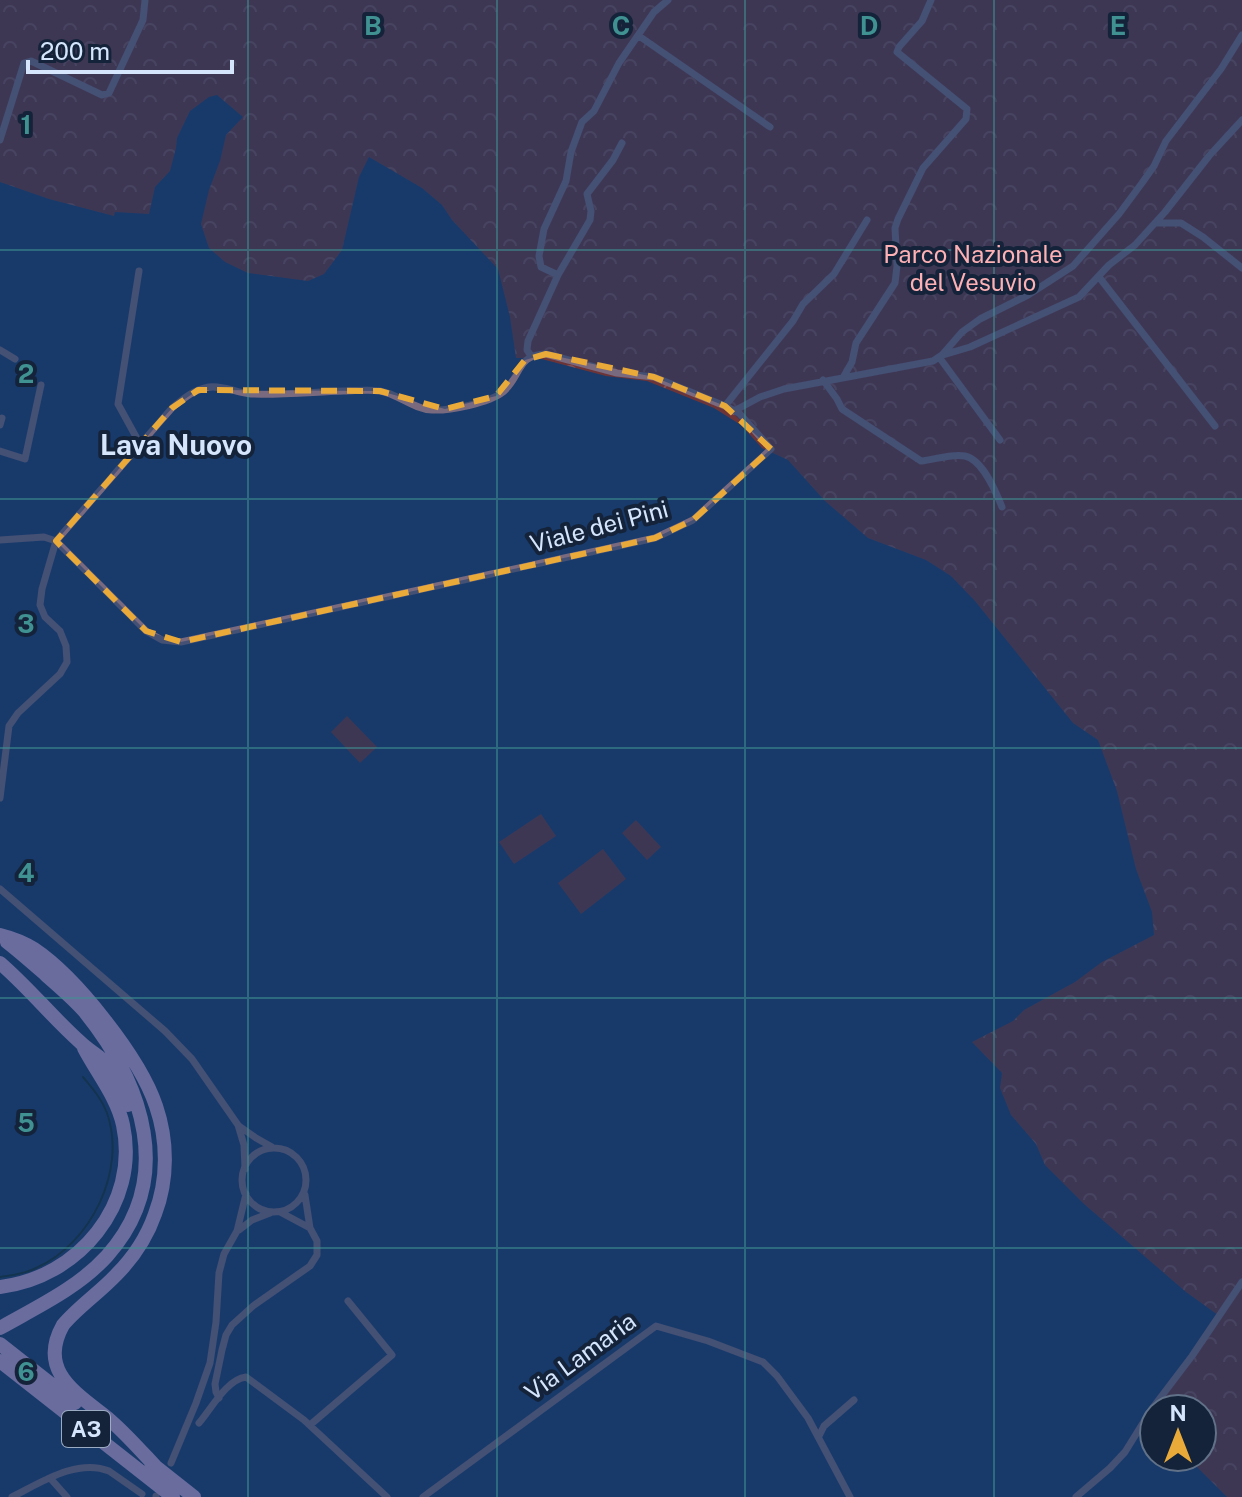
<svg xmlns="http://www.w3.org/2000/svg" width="1242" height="1497" viewBox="0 0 1242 1497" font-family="'Public Sans',sans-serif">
<defs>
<pattern id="park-crowns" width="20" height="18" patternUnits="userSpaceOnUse" patternTransform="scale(2)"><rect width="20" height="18" fill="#6d3438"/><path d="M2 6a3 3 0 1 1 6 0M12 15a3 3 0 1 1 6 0" fill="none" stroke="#815156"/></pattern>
</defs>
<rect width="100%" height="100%" fill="#183b6b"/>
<path fill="url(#park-crowns)" d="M0 0H1242V1497H1227L1187 1457H1202V1409H1154V1424L1146 1415 1190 1358 1218 1315 1186 1292 1084 1204 1045 1165 1036 1144 1011 1115 1000 1088 1002 1073 972 1042 1013 1021 1024 1010 1075 982 1102 962 1154 935 1152 912 1136 869 1117 791 1098 740 1073 723 975 601 951 576 926 560 868 538 825 501 788 460 762 448 741 425 714 408 647 381 606 376 538 358H516L510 317 498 269 452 220 442 205 422 188 369 157 359 177 342 250 324 274 308 281 248 273 225 262 209 248 201 224 209 190 220 161 226 135 243 117 217 95 209 97 190 111 177 138 176 148 170 171 155 187 149 214 115 212 114 216 49 199 0 182Z"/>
<path fill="#6d3438" d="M347 716 377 747 360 763 331 732Z
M541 814 556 836 514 864 499 842Z
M636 820 661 847 647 860 622 833Z
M603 849 626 879 581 914 558 883Z"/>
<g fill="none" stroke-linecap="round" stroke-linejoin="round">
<path stroke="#102c2c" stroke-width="2" d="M0 1277C12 1275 25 1274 36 1268 91 1244 127 1170 107 1113 102 1099 92 1088 83 1077"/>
<path stroke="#7a6a7f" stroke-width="7" d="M639 36 770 127
M0 140 24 63 31 61 102 95 109 93 143 20 145 0
M1156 223H1181L1203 237 1242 268
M139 271 118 404 140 444
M558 275 541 267 539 256 544 229 566 181 571 152 582 122 594 111 619 63 654 12 668 0
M1099 277 1215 426
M0 350 15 359
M943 355 970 347 1079 297 1109 265 1135 245 1165 212 1209 156 1242 120
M531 356 527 350 528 341 558 275 590 220 591 211 587 194 613 160 622 143
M939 357 1000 440
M844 376 852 362 856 343 895 283 897 266 895 228 898 219 923 168 966 119 967 109 897 52 899 47 922 21 931 0
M823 380 837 399 842 409 921 461C934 460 952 453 965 456 983 460 996 492 1002 507
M725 406 793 321 803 304 834 274 867 220
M734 411 760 397 784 389 933 361 942 355 962 332 980 319 1028 295 1073 266 1119 214 1142 183 1154 166 1166 141 1221 69 1242 35
M0 425 2 418
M0 451 25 459 41 385
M0 540 44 537 56 541 146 631 162 640 181 642 655 538 693 520 771 449 739 413 725 406 654 377 617 373 546 354C517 354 521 377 503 392 489 403 449 411 432 410 413 409 398 394 380 391 368 389 355 391 343 391 313 392 282 395 251 394 237 393 223 385 209 387 193 390 184 398 172 408L56 541 42 589 40 605 45 617 60 631 66 646 67 662 60 674 18 713 9 726 0 798
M0 889 165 1031 192 1059 238 1125 244 1145 245 1169
M239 1126 256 1138 272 1147
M242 1180a32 32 0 1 1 64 0a32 32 0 1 1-64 0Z
M305 1195 310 1228
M239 1230 252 1220 270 1213
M219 1398 216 1392 215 1384 222 1350 226 1335 232 1325 253 1306 310 1266 317 1255V1241L310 1228 280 1212
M199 1423C211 1409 227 1379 246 1377L304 1420 387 1497
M310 1425 392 1355 348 1301
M819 1436 824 1426 854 1400
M171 1463 196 1403 210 1363 216 1322 219 1273 224 1254 237 1231 246 1194
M50 1478 67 1497
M12 1497C40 1483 77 1458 109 1471L142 1494
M156 1497V1496
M423 1497 656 1326 708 1341 763 1362 777 1376 808 1418 850 1497
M1076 1497 1110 1468 1125 1452 1151 1410 1192 1356 1242 1282"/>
<path stroke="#cea8db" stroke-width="14" d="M0 935C12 938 23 942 34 949 76 977 140 1058 156 1106 168 1141 168 1180 155 1214 147 1237 133 1258 116 1275 99 1293 78 1307 63 1325 36 1373 80 1395 111 1421 127 1435 141 1451 156 1467
M0 963C29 988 52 1017 80 1042 89 1051 100 1056 109 1066 118 1077 123 1091 128 1105
M0 1287C78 1278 140 1204 123 1125 117 1097 97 1073 84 1048
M0 1328C37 1307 78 1288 107 1256 176 1179 143 1084 85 1012 73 998 58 986 45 974 32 963 20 952 7 942
M0 1344 75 1403
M0 1361 173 1497
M151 1463 194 1497"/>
</g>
<path d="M0 0H1242V1497H0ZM546 354 654 377 725 406 771 449 693 520 655 538 181 642 146 631 56 541 172 408 198 390 380 391 445 409 496 396 525 360Z" fill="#183b6b" fill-opacity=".55" fill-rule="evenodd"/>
<path fill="none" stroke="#eaaa39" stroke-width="6" stroke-dasharray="16 10" stroke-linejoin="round" d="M546 354 654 377 725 406 771 449 693 520 655 538 181 642 146 631 56 541 172 408 198 390 380 391 445 409 496 396 525 360Z"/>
<path fill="none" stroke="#409292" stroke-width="2" stroke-opacity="0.55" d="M248 0V1497M497 0V1497M745 0V1497M994 0V1497M0 250H1242M0 499H1242M0 748H1242M0 998H1242M0 1248H1242"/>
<g text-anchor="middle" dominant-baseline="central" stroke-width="8" stroke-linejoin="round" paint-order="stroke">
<rect fill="#142339" stroke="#9aabc2" stroke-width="2" x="62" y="1411" width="48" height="36" rx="6"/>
<g font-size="22" font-weight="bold" fill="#d4e5fc">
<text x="86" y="1429">A3</text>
</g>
<g font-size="24" fill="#feb1b4" stroke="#142339">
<text x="973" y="254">Parco Nazionale<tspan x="973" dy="28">del Vesuvio</tspan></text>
</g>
<g font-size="24" fill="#d4e5fc" stroke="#142339">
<text transform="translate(599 526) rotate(-15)">Viale dei Pini</text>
<text transform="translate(580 1356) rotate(-36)">Via Lamaria</text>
</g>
<g font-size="28" font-weight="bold" fill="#d4e5fc" stroke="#142339">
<text x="176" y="444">Lava Nuovo</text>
</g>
</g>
<g font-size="26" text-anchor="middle" font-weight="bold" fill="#409292" stroke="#142339" stroke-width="8" stroke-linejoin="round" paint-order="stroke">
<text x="373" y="35">B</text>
<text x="621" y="35">C</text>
<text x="869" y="35">D</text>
<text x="1118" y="35">E</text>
<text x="26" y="134">1</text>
<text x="26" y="383">2</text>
<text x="26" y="633">3</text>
<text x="26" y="882">4</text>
<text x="26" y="1132">5</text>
<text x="26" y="1381">6</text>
</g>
<g transform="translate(1178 1433)"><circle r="38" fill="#142339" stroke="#617187" stroke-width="2"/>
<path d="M0-6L14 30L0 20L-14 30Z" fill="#eaaa39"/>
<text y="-12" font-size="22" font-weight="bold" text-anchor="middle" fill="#d4e5fc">N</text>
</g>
<path d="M28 60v12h204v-12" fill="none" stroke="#d4e5fc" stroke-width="4"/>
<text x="40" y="60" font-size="24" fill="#d4e5fc" stroke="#142339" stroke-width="6" paint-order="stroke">200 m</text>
</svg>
